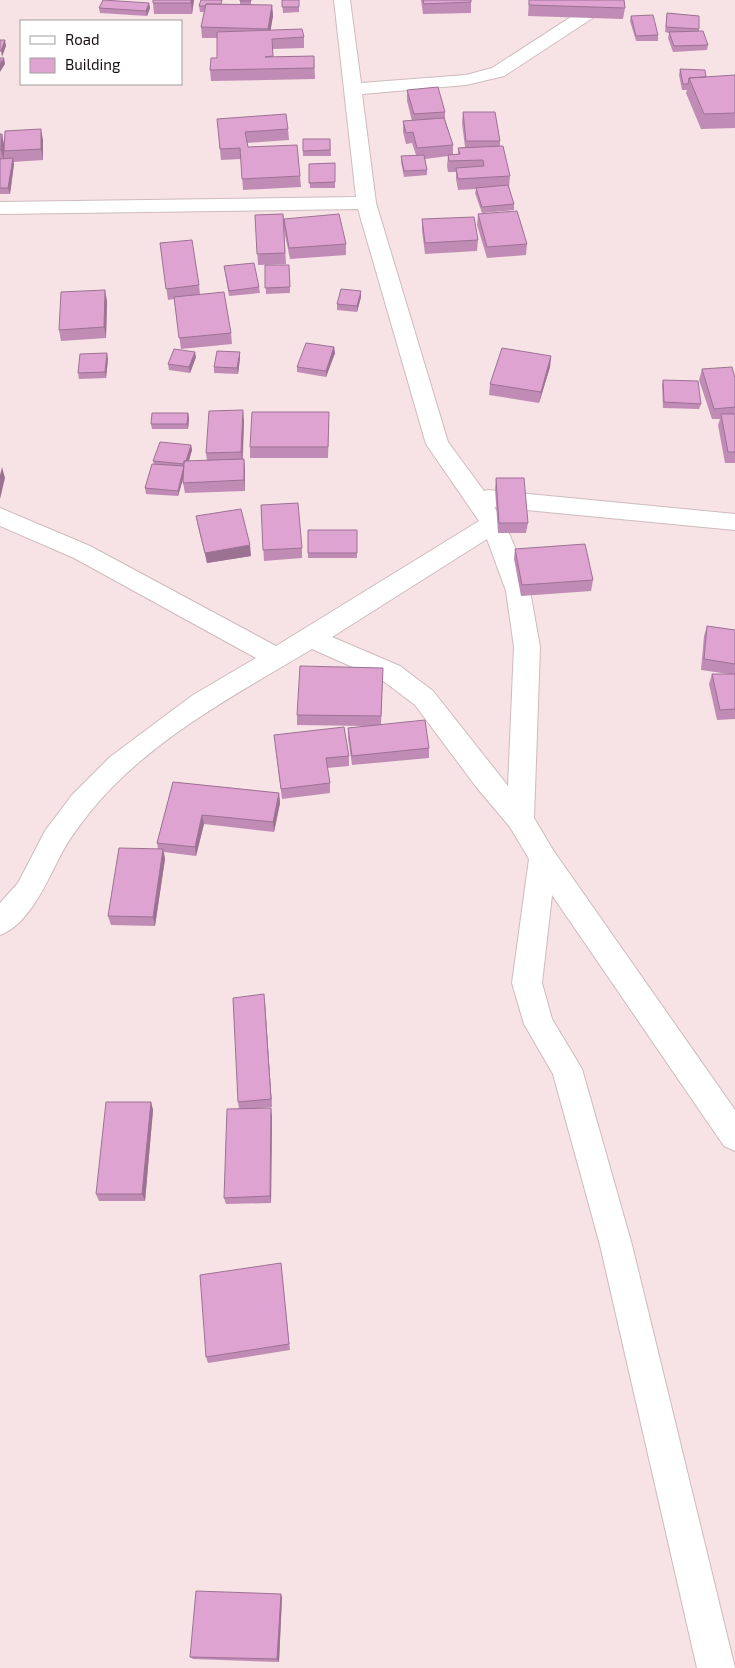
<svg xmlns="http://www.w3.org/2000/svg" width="735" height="1668" viewBox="0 0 735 1668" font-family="'Exo 2',sans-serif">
<rect width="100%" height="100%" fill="#f7e2e5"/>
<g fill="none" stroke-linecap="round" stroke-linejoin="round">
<defs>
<path id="minor" d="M334 0H350L361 83 466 75 492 68 597 0H616L614 4 504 76 466 85 362 94 376 203 448 442 484 491 488 490 735 514V530L494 507 505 524 519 557 530 591 540 647 534 818 553 850 735 1110V1151L724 1146 552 895 542 983 552 1019 582 1069 632 1245 735 1668H697L600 1245 553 1074 524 1024 512 983 529 859 510 827 477 788 415 705 382 680 312 649C235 695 147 741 90 812 81 824 71 836 64 849 49 876 31 924 0 935V903L18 883 45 831 72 795 110 757 193 695 256 658 74 558 0 526V508L90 546 276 646 479 521 426 444 358 209 0 214V202L356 197ZM487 539 506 591 514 647 508 786 433 691 400 666 332 637Z"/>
</defs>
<use href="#minor" stroke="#cebbbe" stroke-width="2"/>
<use href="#minor" fill="#fff" fill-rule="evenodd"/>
</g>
<path fill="#c08cb5" d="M153 0H194L192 14H154L153 3Z
M240 0H251V5H272L273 16 270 30 304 37V48L273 49V57L314 56 315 79 211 81 210 70 217 58V38H202L201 27 204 12H200L199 6 223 4 240 5Z
M282 0H299V12L283 13Z
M421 0H471V13L423 14Z
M529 0H624L625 8 623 19 528 16Z
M149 3 150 8 147 16 100 13 99 8Z
M667 13 699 16V31L708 45 707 50 673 52 668 38 669 33 665 32Z
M631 16 658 35V41H636L630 21Z
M680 69 706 77 735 75V128L701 129 686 93 687 90H682L679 75Z
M407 90 445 112V119L453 145V154H458V148L465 147 462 123 463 112 500 141V146L510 176 509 187 514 204V210L482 213 475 193 476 189 458 190 456 179V172H448L447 166 448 156 425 159 427 170V175L404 177 401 162V156L416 155 412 143 406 144 403 132V121H412L407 101Z
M217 119 288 129 289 140 247 143 248 147 300 176 301 187 243 190 241 159 221 160Z
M0 134H2L4 145 43 140V160L13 162 14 164 10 194H0Z
M303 139H330L331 156H303Z
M335 163V188H310L309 164Z
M283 214 286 264 258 265 255 215Z
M478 214 527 244 526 255 487 258 477 225Z
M284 219 346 244V255L290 259 284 230Z
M422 219 478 240 477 251 425 254 422 230Z
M160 243 199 285 200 294 231 333 232 344 181 349 174 299 168 300Z
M265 265H289L290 293 266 294Z
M224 266 259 287 260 293 229 296Z
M361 297 357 312 337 310V304Z
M107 301 106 338 61 341 59 330Z
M334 347 335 353 326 377 297 372V367Z
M240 352V358L238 374 214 373V367Z
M551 356 550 367 539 403 489 395 490 384Z
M196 357 190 373 169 370 168 364Z
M108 359 106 378 79 379 78 373Z
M702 369 735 378V463H725L718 425 720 419H712L699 380Z
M663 380 701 404 699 409 663 408 662 385Z
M188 413 189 419 188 429H152L151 424Z
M244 421 243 459H244L245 470V491L185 493 183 483 184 476 178 496 146 494 145 488 154 464 153 461 191 445 192 450 189 461H207L206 453Z
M329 423 328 458H250V447Z
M496 478 528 523 526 533H498L495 489Z
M261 505 302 548V558L264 561Z
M196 516 251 556 207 563 198 527Z
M357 530V558H308V553Z
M515 549 593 580 591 591 521 596 514 559Z
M707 626 735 630V719L717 720 709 684 712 674H729L701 670 704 636Z
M383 668 381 725 429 748V758L352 765 348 738V728L366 726 297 725V715Z
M275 745 349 756V766L327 768 330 783V793L282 799Z
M173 782 279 793 280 803 274 832 204 824 196 856 164 852 165 859 155 926 111 925 108 916 158 849 157 843Z
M265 1003 272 1107 250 1109 272 1116 271 1203 226 1204 224 1198 239 1109 238 1102Z
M151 1102 153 1110 145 1201H99L96 1194Z
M281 1263 290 1350 208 1363 206 1357Z
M282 1597 279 1662 193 1659 190 1657Z"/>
<path fill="#9c7293" d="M191 0H194L192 14 191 3Z
M149 3 150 8 147 16 146 11Z
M272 5 273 16 269 40 268 29Z
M5 40 6 46 2 57 1 51Z
M4 58 5 64 0 72V64Z
M41 129 43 140V160L41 149Z
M2 134 4 145V161L1 150Z
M13 158 14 164 10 194 8 188Z
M105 290 107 301 106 338 104 327Z
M361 291V297L357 312V306Z
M334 347 335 353 326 377V371Z
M195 352 196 357 190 373 189 367Z
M240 352V358L238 374 237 368Z
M107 353 108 359 106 378 105 372Z
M551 356 550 367 539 403 541 392Z
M243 410 244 421 242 463 241 452Z
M188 413 189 419 188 429 187 424Z
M191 445 192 450 186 470 185 464Z
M244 459 245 470V491L244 480Z
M184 466 185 472 178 496V491Z
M2 467 5 478 0 499V475Z
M250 545 251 556 207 563 205 553Z
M279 793 280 803 274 832 273 822Z
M202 815 204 824 196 856 195 847Z
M163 849 165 859 155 926 153 917Z
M264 994 265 1003 272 1107 271 1099Z
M151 1102 153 1110 145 1201 142 1194Z
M271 1108 272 1116 271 1203 270 1196Z
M281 1594 282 1597 279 1662 277 1659Z"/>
<path fill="#dfa3d2" stroke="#9c7293" d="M103 0 149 3 146 11 99 8Z
M153 0H191V3H153Z
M201 0H222L221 4H206L205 6H199Z
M240 0H251V1H240Z
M282 0H299V7H282Z
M423 0H471V2L424 4Z
M529 0H624L625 8 529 5Z
M206 4 272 5 268 29 201 27Z
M667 13 699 16V29L666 27Z
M653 15 658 35 636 36 631 16Z
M302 29 304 37 272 39 273 56 265 57 314 56V68L210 70 211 58H217V32Z
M703 31 708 45 674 46 669 32Z
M0 40H5L1 51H0Z
M0 58H4L0 64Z
M680 69 705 70 706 77 689 78 688 84H683Z
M735 75V113L704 114 689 78Z
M438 87 445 112 414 114 407 90Z
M463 112H495L500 141H466Z
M286 114 288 129 245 132 248 147 297 145 300 176 242 179 240 148 220 149 217 119Z
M444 118 453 145 417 148 413 132 406 133 403 121Z
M41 129V149L4 151 5 131Z
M0 134H2L1 150H0Z
M303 139H330V150L303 151Z
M503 146 510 176 458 179 456 168 484 166 483 160 449 161 448 155 460 154 458 148Z
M424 155 427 170 404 171 401 156Z
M13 158 8 188H0V159Z
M335 163V182L309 183V164Z
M508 185 514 204 482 207 476 188Z
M517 211 527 244 487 247 478 214Z
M283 214 285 253 257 254 255 215Z
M339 214 346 244 289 248 284 219Z
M474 217 478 240 425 243 422 219Z
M192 240 199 285 166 289 160 243Z
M254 263 259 287 229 291 224 266Z
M265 265H289L290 287 265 288Z
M341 289 361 291 357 306 337 304Z
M105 290 104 327 59 330 61 292Z
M224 292 231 333 179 338 174 297Z
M306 343 334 347 326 371 297 367Z
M502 348 551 356 541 392 490 384Z
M174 349 195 352 189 367 168 364Z
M217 351 240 352 237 368 214 367Z
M107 353 105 372 78 373 80 354Z
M732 367 735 378V407L714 409 702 369Z
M663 380 698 381 701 404 664 402Z
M243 410 241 452 206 453 209 411Z
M252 412H329L328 447H250Z
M152 413H188L187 424H151Z
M721 414H735V452H728Z
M160 442 191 445 186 461H184V464L153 461Z
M244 459V480L183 483 184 461Z
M152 464 184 466 178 491 145 488Z
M496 478H524L528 523H499Z
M298 503 302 548 263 550 261 505Z
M241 509 250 545 205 553 196 516Z
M308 530H357V553H308Z
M585 544 593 580 522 585 515 549Z
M707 626 735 630V664L704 659Z
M300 666 383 668 381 716 297 715Z
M712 674H735V709L720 710Z
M425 720 429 748 352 756 348 728Z
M344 727 349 756 326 758 330 783 281 789 274 735Z
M173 782 279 793 273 822 202 815 195 847 157 843Z
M119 848 163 849 153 917 108 916Z
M264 994 271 1099 238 1102 233 998Z
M106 1102H151L142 1194H96Z
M271 1108 270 1196 224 1198 227 1109Z
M281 1263 289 1344 206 1357 200 1275Z
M196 1591 281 1594 277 1659 190 1657Z"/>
<rect x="20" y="20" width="162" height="65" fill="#ffffff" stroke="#a19f9f"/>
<rect x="30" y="36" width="25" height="8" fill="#ffffff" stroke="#a19f9f"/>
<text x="65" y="45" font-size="15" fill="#150f10">Road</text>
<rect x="30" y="58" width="25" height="15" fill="#dfa3d2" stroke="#a19f9f"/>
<text x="65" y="70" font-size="15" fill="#150f10">Building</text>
</svg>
